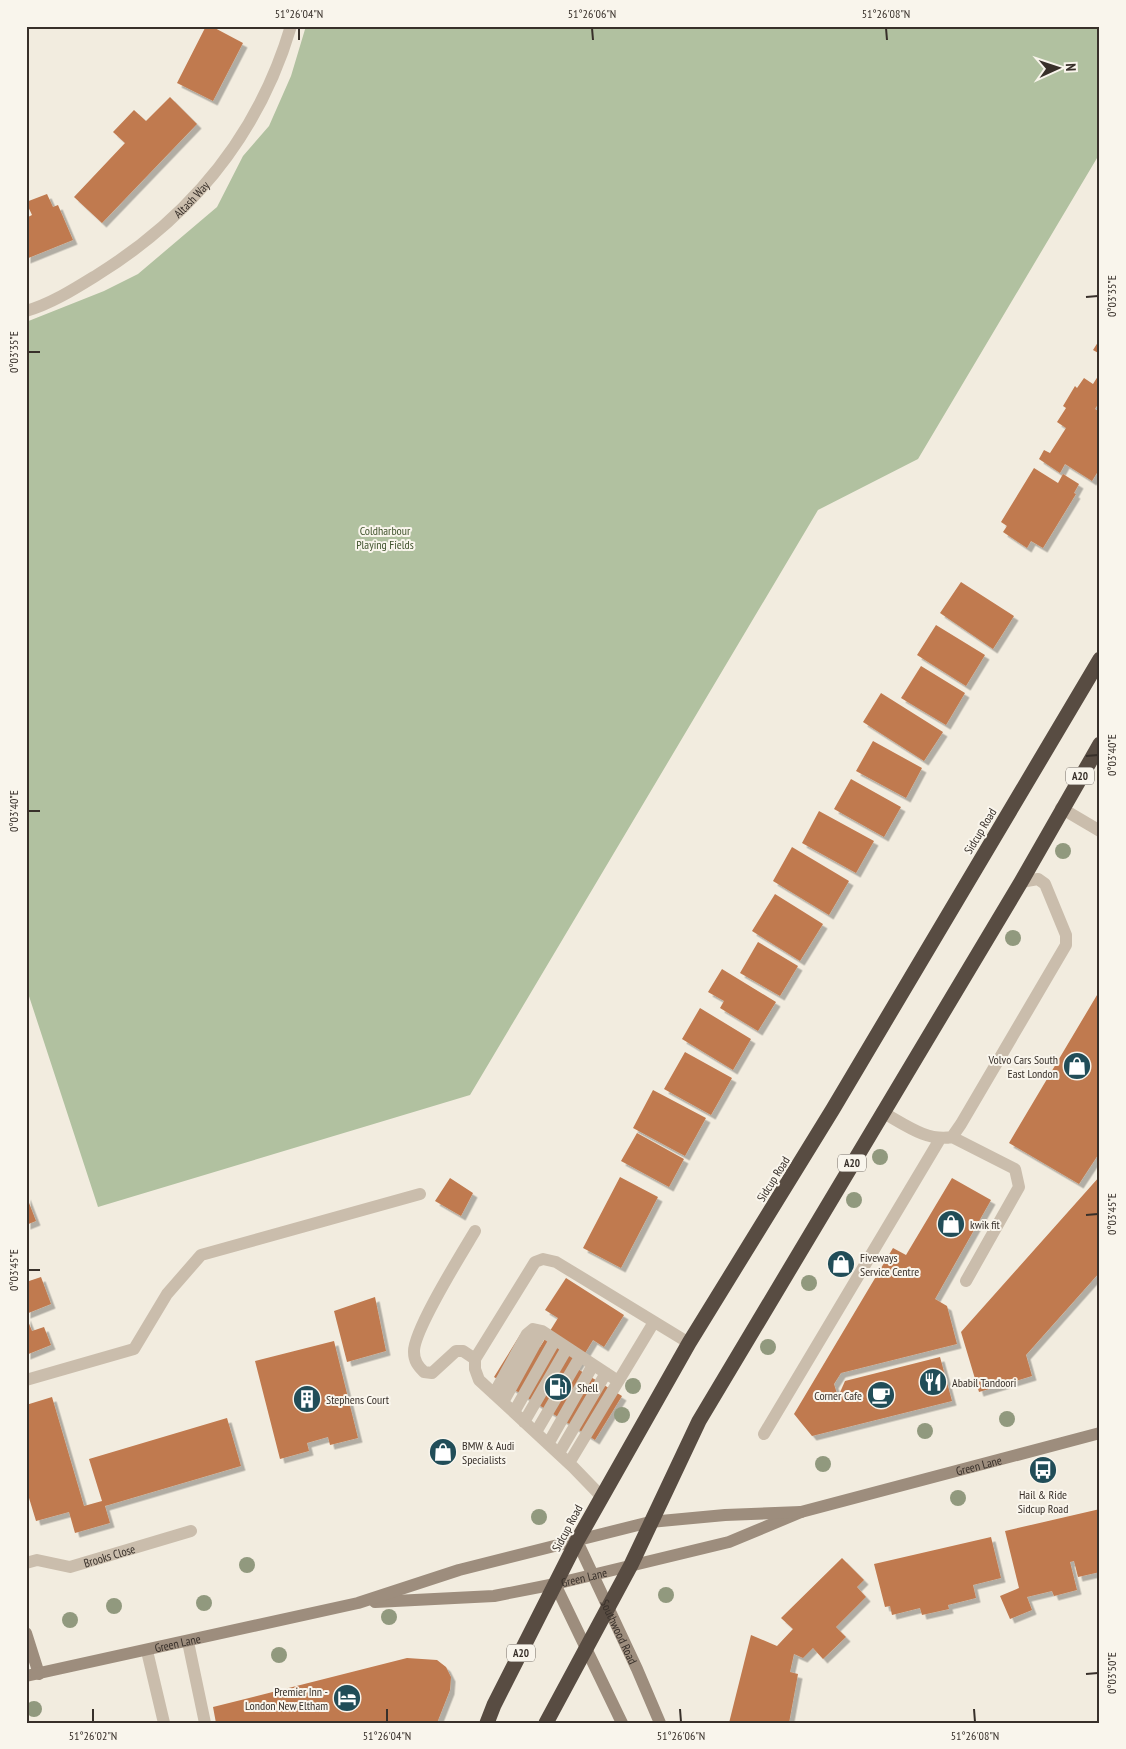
<svg xmlns="http://www.w3.org/2000/svg" width="1126" height="1749" viewBox="0 0 1126 1749" font-family="'PT Sans Narrow',sans-serif">
<defs>
<filter id="shadow"><feDropShadow dx="4.5" dy="4.5" stdDeviation="0" flood-color="#0004"/></filter>
</defs>
<rect width="100%" height="100%" fill="#f2ecdf"/>
<path fill="#b1c1a0" d="M306 26H1100V153L918 459 818 510 470 1095 98 1207 26 987V322L104 291 138 274 217 207 243 156 269 126 291 76Z"/>
<path fill="#c07a4f" filter="url(#shadow)" d="M206 26H211L243 43 213 101 177 83Z
M170 97 197 124 102 223 74 197 125 143 113 132 134 110 146 121Z
M47 194 53 207 58 205 73 240 26 259V218L32 215 26 202Z
M1100 339V354L1093 350Z
M1100 373V401L1095 409 1100 412V468L1092 481 1065 464 1060 473 1039 459 1044 450 1050 453 1066 428 1057 422 1066 408 1063 406 1075 386 1077 388 1084 378 1093 384Z
M1034 468 1058 483 1063 474 1079 484 1074 493 1076 494 1043 548 1031 541 1027 548 1003 532 1007 526 1001 522Z
M961 582 1014 616 993 649 940 613Z
M936 625 985 655 966 686 917 655Z
M921 666 965 693 946 725 901 698Z
M881 693 943 732 924 761 863 722Z
M873 741 922 768 906 798 856 771Z
M851 779 901 807 884 837 834 809Z
M819 811 874 841 856 873 802 843Z
M792 847 849 881 829 915 773 881Z
M775 894 823 924 800 961 752 931Z
M758 942 798 966 780 996 740 973Z
M722 969 776 1002 758 1031 720 1008 724 1001 708 992Z
M1100 990V1152L1079 1184 1009 1143Z
M700 1008 751 1039 733 1070 682 1039Z
M685 1052 732 1078 711 1115 664 1089Z
M653 1090 706 1118 685 1156 633 1128Z
M637 1133 684 1159 669 1187 621 1161Z
M1100 1176V1272L1026 1355 1032 1376 979 1392 961 1332Z
M620 1177 658 1197 621 1268 583 1248Z
M450 1178 473 1193 461 1216 435 1201Z
M952 1178 991 1200 935 1299 947 1306 957 1344 841 1373 834 1384 838 1397 845 1381 940 1357 952 1401 812 1436 794 1414 893 1248 906 1255Z
M26 1195 36 1221 26 1225Z
M41 1277 51 1304 26 1314V1282Z
M566 1278 624 1315 604 1347 593 1340 576 1368 622 1396 595 1440 494 1377 520 1335 540 1347 558 1318 545 1310Z
M375 1297 386 1351 347 1362 334 1311Z
M26 1316 32 1331 44 1327 51 1345 26 1355Z
M334 1341 358 1438 330 1445 328 1437 307 1443 309 1451 280 1459 255 1361Z
M52 1397 84 1506 102 1501 89 1459 227 1418 241 1466 105 1506 110 1523 75 1533 69 1512 36 1521 26 1488V1405Z
M1100 1509V1572L1078 1577 1074 1561 1070 1562 1077 1590 1054 1596 1052 1591 1027 1597 1032 1610 1010 1619 1000 1596 1019 1588 1005 1531Z
M991 1537 1001 1578 973 1585 976 1598 948 1605 949 1609 922 1615 920 1608 892 1615 890 1606 885 1607 874 1564Z
M842 1558 864 1580 857 1587 866 1597 836 1627 846 1637 823 1659 813 1648 803 1658 794 1654 790 1672 798 1674 789 1723H729L751 1635 777 1646 793 1629 781 1618Z
M407 1658 437 1660 446 1667 451 1677 450 1690 437 1723H216L213 1707Z"/>
<g fill="none" stroke-linecap="round" stroke-linejoin="round">
<path stroke="#cabdac" stroke-width="12" d="M1061 808 1100 831
M882 1112C904 1124 927 1142 952 1137L961 1124 1066 945V935L1045 884 1038 879 1021 882
M952 1137 1015 1169 1019 1187 966 1281
M475 1231C462 1253 413 1331 414 1352 414 1361 418 1366 424 1372L432 1373 456 1351H463L475 1359
M26 1380 134 1349 167 1294 201 1255 420 1194
M494 1394 527 1334 533 1329 542 1331 618 1381
M503 1402 542 1331
M514 1412 555 1340
M524 1422 567 1348
M536 1432 580 1357
M764 1434 940 1139
M548 1444 593 1365
M559 1453 606 1373
M569 1463 654 1322
M602 1497 573 1467 479 1380 475 1369V1359L535 1262 543 1259 556 1262 689 1343
M188 1642 205 1723
M147 1651 164 1723"/>
<g stroke="#cabdac" stroke-width="12">
<path id="s1" d="M26 311C51 304 76 288 97 275 192 216 259 134 291 26"/>
<path id="s2" d="M26 1563 37 1560 70 1567 191 1531"/>
</g>
<g stroke="#9d8d7d" stroke-width="12">
<path id="s3" d="M577 1541 637 1669 660 1723"/>
<path d="M555 1584 622 1723"/>
<path id="s4" d="M375 1602 494 1596 555 1584 729 1542 801 1512 1100 1433"/>
<path d="M26 1633 39 1674"/>
<path id="s5" d="M26 1676 358 1603 459 1570 650 1522 725 1515 801 1512"/>
</g>
<path stroke="#584c42" stroke-width="15" d="M487 1723 494 1705 577 1541 689 1343 833 1109 1100 659
M546 1723 631 1565 699 1421 1021 882 1100 744"/>
</g>
<g fill="#91997e">
<circle cx="1063" cy="851" r="8"/>
<circle cx="1013" cy="938" r="8"/>
<circle cx="880" cy="1157" r="8"/>
<circle cx="854" cy="1200" r="8"/>
<circle cx="809" cy="1283" r="8"/>
<circle cx="768" cy="1347" r="8"/>
<circle cx="633" cy="1386" r="8"/>
<circle cx="622" cy="1415" r="8"/>
<circle cx="1007" cy="1419" r="8"/>
<circle cx="925" cy="1431" r="8"/>
<circle cx="823" cy="1464" r="8"/>
<circle cx="958" cy="1498" r="8"/>
<circle cx="539" cy="1517" r="8"/>
<circle cx="247" cy="1565" r="8"/>
<circle cx="666" cy="1595" r="8"/>
<circle cx="204" cy="1603" r="8"/>
<circle cx="114" cy="1606" r="8"/>
<circle cx="389" cy="1617" r="8"/>
<circle cx="70" cy="1620" r="8"/>
<circle cx="279" cy="1655" r="8"/>
<circle cx="34" cy="1709" r="8"/>
</g>
<path fill="none" stroke="#38302a" stroke-width="2" d="M299 28V40M592 28 593 40M886 28 887 40M1086 297 1098 296M28 352H40M1086 756 1098 755M28 811H40M1086 1215 1098 1214M28 1270H40M1086 1674 1098 1673M93 1709V1722M387 1709V1722M680 1709 681 1722M974 1709 975 1722"/>
<defs>
<symbol id="shop-disc" viewBox="-11 -11 22 22"><circle r="9.5" fill="#214d58" stroke="#f9f5ec"/><path d="M-5-2.5h2.3a2.7 3.5 0 0 1 5.4 0H5L5.5 6h-11ZM-1.5-2.5h3a1.5 2.3 0 0 0-3 0Z" fill="#fff"/></symbol>
<symbol id="restaurant-disc" viewBox="-11 -11 22 22"><circle r="9.5" fill="#214d58" stroke="#f9f5ec"/><path d="M-5-6h1v4h1v-4h1v4h1v-4h1v5L-1.5 .5V6h-2V.5L-5-1ZM5-6V6H3V1.5H1.5Q1.5-4 5-6Z" fill="#fff"/></symbol>
<symbol id="fuel-disc" viewBox="-11 -11 22 22"><circle r="9.5" fill="#214d58" stroke="#f9f5ec"/><path d="M-5.5-6h7V0h2V4h1.3V-2.5L3-4.5l.8-.8L6-3V5H2.5V1h-1V6h-7ZM-4.2-4.7v3.2H.2V-4.7Z" fill="#fff"/></symbol>
<symbol id="cafe-disc" viewBox="-11 -11 22 22"><circle r="9.5" fill="#214d58" stroke="#f9f5ec"/><path d="M-5.5-4.5H6V0H3Q3 3.5 0 3.5H-2.5Q-5.5 3.5-5.5 0ZM3-3.2v2h1.7v-2ZM-6 4.5H4V6H-6Z" fill="#fff"/></symbol>
<symbol id="building-disc" viewBox="-11 -11 22 22"><circle r="9.5" fill="#214d58" stroke="#f9f5ec"/><path d="M-4-6H4V6H1V3H-1V6H-4ZM-2.5-4.3h1.7v1.8h-1.7ZM.8-4.3h1.7v1.8H.8ZM-2.5-1h1.7V.8h-1.7ZM.8-1h1.7V.8H.8Z" fill="#fff"/></symbol>
<symbol id="bus-disc" viewBox="-11 -11 22 22"><circle r="9.5" fill="#214d58" stroke="#f9f5ec"/><path d="M-5-6H5V4H4V6H2V4H-2V6H-4V4H-5ZM-3.5-4V0h7V-4ZM-3.5 1.2v1.5H-2V1.2ZM2 1.2v1.5H3.5V1.2Z" fill="#fff"/></symbol>
<symbol id="hotel-disc" viewBox="-11 -11 22 22"><circle r="9.5" fill="#214d58" stroke="#f9f5ec"/><path d="M-6-4.5h1.5V1H6V5H4.5V3h-9V5H-6ZM-4 0a1.8 1.8 0 1 1 3.6 0ZM.5 0V-2.5h3Q6-2.5 6 0Z" fill="#fff"/></symbol>
</defs>
<g fill-rule="evenodd">
<use href="#shop-disc" x="1061" y="1050" width="32" height="32"/>
<use href="#shop-disc" x="935" y="1208" width="32" height="32"/>
<use href="#shop-disc" x="825" y="1248" width="32" height="32"/>
<use href="#restaurant-disc" x="917" y="1366" width="32" height="32"/>
<use href="#fuel-disc" x="542" y="1371" width="32" height="32"/>
<use href="#cafe-disc" x="865" y="1379" width="32" height="32"/>
<use href="#building-disc" x="291" y="1383" width="32" height="32"/>
<use href="#shop-disc" x="427" y="1436" width="32" height="32"/>
<use href="#bus-disc" x="1027" y="1454" width="32" height="32"/>
<use href="#hotel-disc" x="331" y="1682" width="32" height="32"/>
</g>
<g text-anchor="middle" dominant-baseline="central" stroke-width="4" stroke-linejoin="round" paint-order="stroke">
<g fill="#f9f5ec" stroke="#726b64" stroke-width="1">
<rect x="1066" y="767.5" width="28" height="17" rx="4"/>
<rect x="838" y="1154.5" width="28" height="17" rx="4"/>
<rect x="507" y="1644.5" width="28" height="17" rx="4"/>
</g>
<g font-size="11" font-weight="bold" fill="#38302a">
<text x="1080" y="776">A20</text>
<text x="852" y="1163">A20</text>
<text x="521" y="1653">A20</text>
</g>
<g font-size="12" fill="#38302a" stroke="#f9f5ec">
<text stroke="none"><textPath href="#s1" startOffset="201">Altash Way</textPath></text>
<text transform="translate(980 831) rotate(-59)">Sidcup Road</text>
<text transform="translate(773 1179) rotate(-58)">Sidcup Road</text>
<text stroke="none"><textPath href="#s4" startOffset="622">Green Lane</textPath></text>
<text transform="translate(567 1528) rotate(-62)">Sidcup Road</text>
<text stroke="none"><textPath href="#s2" startOffset="86">Brooks Close</textPath></text>
<text stroke="none"><textPath href="#s4" startOffset="211">Green Lane</textPath></text>
<text stroke="none"><textPath href="#s3" startOffset="100">Southwood Road</textPath></text>
<text stroke="none"><textPath href="#s5" startOffset="155">Green Lane</textPath></text>
</g>
<g font-size="12" fill="#42552f" stroke="#f9f5ec">
<text x="385" y="530">Coldharbour<tspan x="385" dy="14">Playing Fields</tspan></text>
</g>
<g font-size="12" fill="#38302a" stroke="#f9f5ec" text-anchor="start">
<text x="1058" y="1059" text-anchor="end">Volvo Cars South<tspan x="1058" dy="14">East London</tspan></text>
<text x="970" y="1224">kwik fit</text>
<text x="860" y="1257">Fiveways<tspan x="860" dy="14">Service Centre</tspan></text>
<text x="952" y="1382">Ababil Tandoori</text>
<text x="577" y="1387">Shell</text>
<text x="862" y="1395" text-anchor="end">Corner Cafe</text>
<text x="326" y="1399">Stephens Court</text>
<text x="462" y="1445">BMW &amp; Audi<tspan x="462" dy="14">Specialists</tspan></text>
<text x="1043" y="1494" text-anchor="middle">Hail &amp; Ride<tspan x="1043" dy="14">Sidcup Road</tspan></text>
<text x="328" y="1691" text-anchor="end">Premier Inn -<tspan x="328" dy="14">London New Eltham</tspan></text>
</g>
</g>
<rect width="1126" height="1749" fill="none" stroke="#f9f5ec" stroke-width="55"/>
<g transform="translate(1058 68) rotate(87)" stroke="#f9f5ec" stroke-width="4" paint-order="stroke">
<path d="M0-4L9 19L0 12L-9 19Z" fill="#38302a"/>
<text y="-8" font-size="14" font-weight="bold" text-anchor="middle" fill="#38302a">N</text>
</g>
<rect x="28" y="28" width="1070" height="1694" fill="none" stroke="#38302a" stroke-width="2"/>
<g font-size="12" text-anchor="middle" fill="#38302a">
<text x="299" y="18">51°26'04"N</text>
<text x="592" y="18">51°26'06"N</text>
<text x="886" y="18">51°26'08"N</text>
<text transform="translate(1112 296) rotate(-90)" y="4">0°03'35"E</text>
<text transform="translate(14 352) rotate(-90)" y="4">0°03'35"E</text>
<text transform="translate(1112 755) rotate(-90)" y="4">0°03'40"E</text>
<text transform="translate(14 811) rotate(-90)" y="4">0°03'40"E</text>
<text transform="translate(1112 1214) rotate(-90)" y="4">0°03'45"E</text>
<text transform="translate(14 1270) rotate(-90)" y="4">0°03'45"E</text>
<text transform="translate(1112 1673) rotate(-90)" y="4">0°03'50"E</text>
<text x="93" y="1740">51°26'02"N</text>
<text x="387" y="1740">51°26'04"N</text>
<text x="681" y="1740">51°26'06"N</text>
<text x="975" y="1740">51°26'08"N</text>
</g>
</svg>
